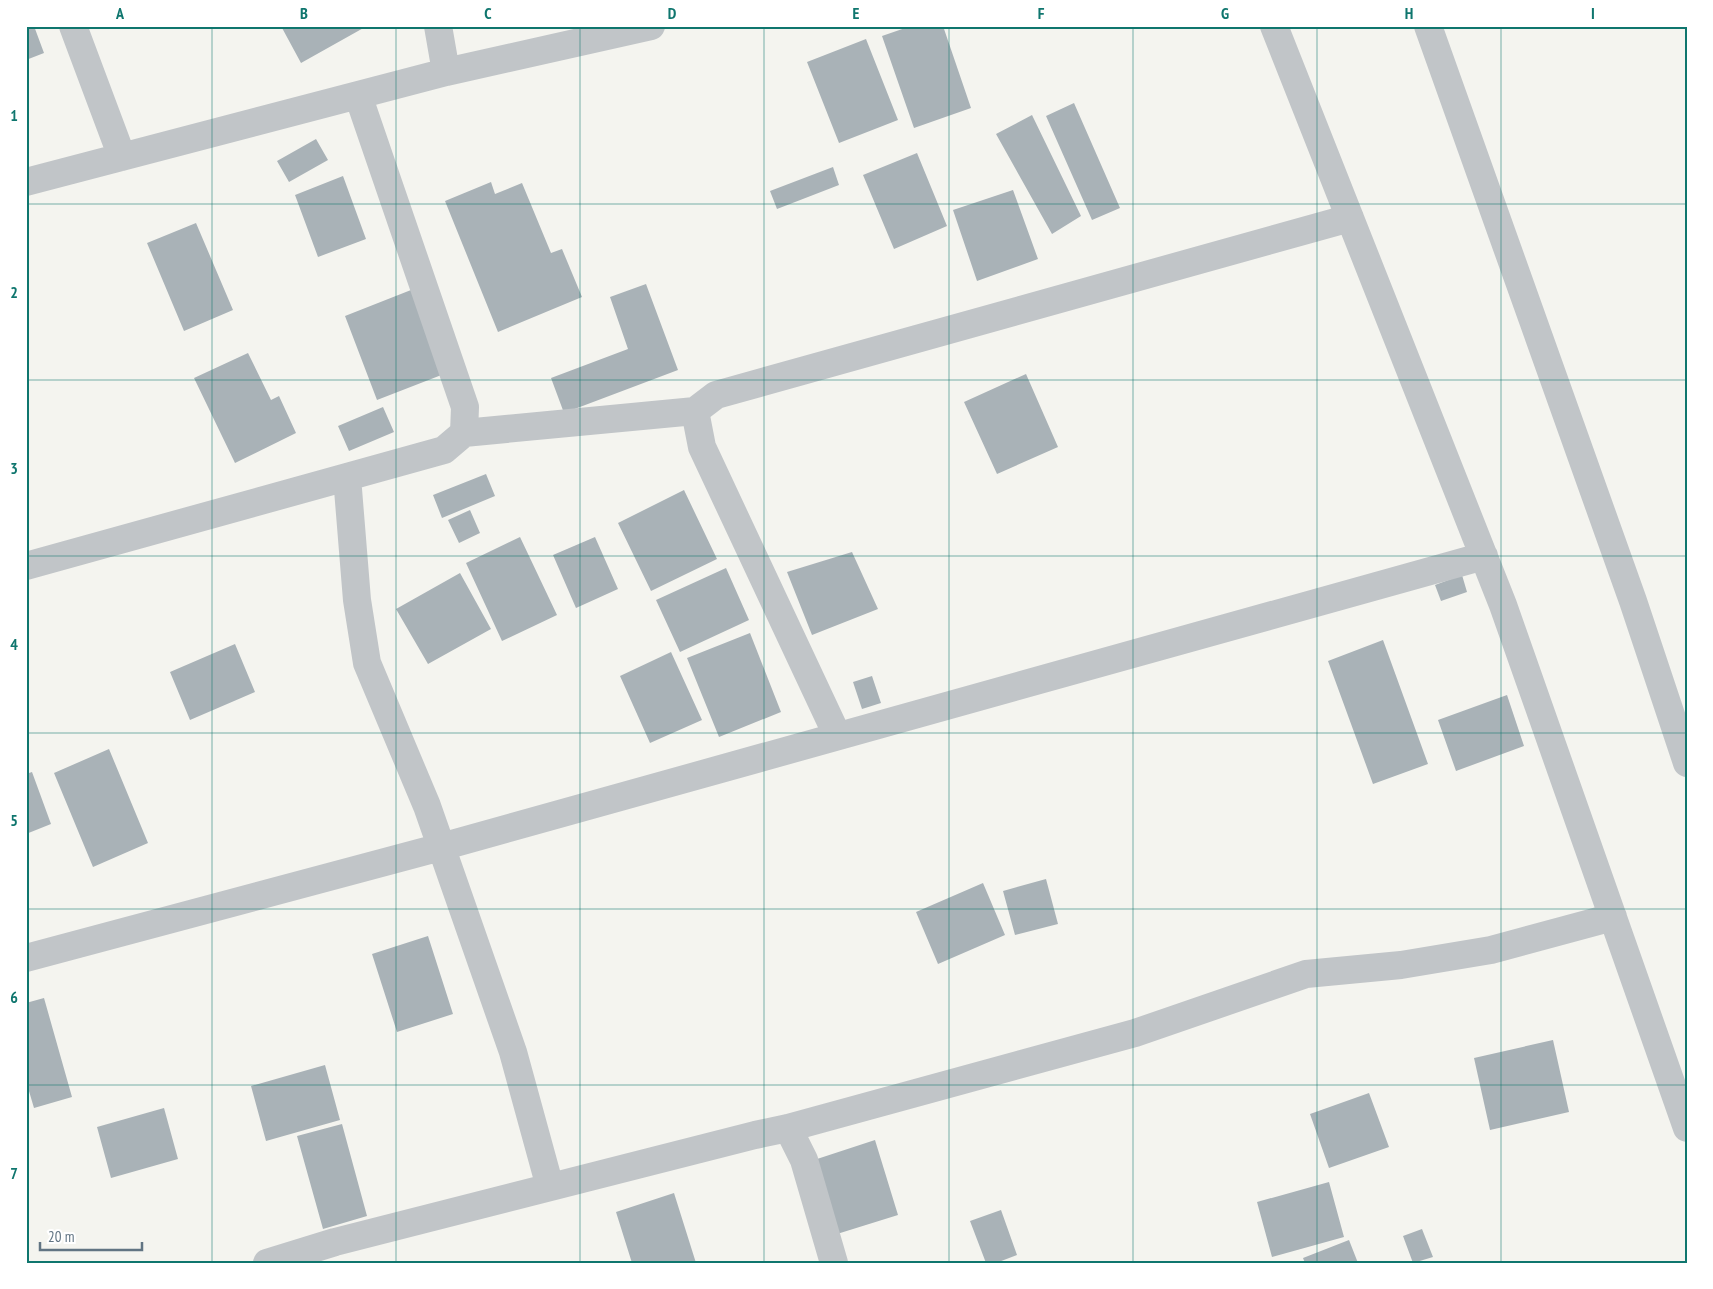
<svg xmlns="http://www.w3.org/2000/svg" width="1713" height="1289" viewBox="0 0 1713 1289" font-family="'PT Sans Narrow',sans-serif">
<rect width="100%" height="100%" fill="#f4f4ef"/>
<path fill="#a9b2b7" d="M26 26H34L44 53 26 60Z
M281 26H367L301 63Z
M911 26H943L971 108 914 128 882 36Z
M866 39 898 120 839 143 807 62Z
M1074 103 1120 208 1092 220 1046 116Z
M1032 115 1081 216 1052 234 996 134Z
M316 139 328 160 289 182 277 161Z
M917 153 947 226 894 249 863 175Z
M833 167 839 185 777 209 770 191Z
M343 176 366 239 318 257 295 195Z
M491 182 495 194 522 183 551 253 562 249 582 297 498 332 445 201Z
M1013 190 1038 259 977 281 953 210Z
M196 223 233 310 184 331 147 243Z
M646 284 678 370 564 413 551 378 628 349 610 297Z
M411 290 444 374 377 400 345 316Z
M248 353 271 400 279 396 296 433 235 463 194 378Z
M1026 374 1058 447 997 474 964 402Z
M383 407 394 432 349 451 338 426Z
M486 474 495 496 442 518 433 495Z
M684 490 717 559 651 591 618 523Z
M470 510 480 533 459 543 448 520Z
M520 537 557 615 502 641 466 563Z
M595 537 618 589 576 608 553 555Z
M852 552 878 609 812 635 787 572Z
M726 568 749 620 680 652 656 600Z
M460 573 491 629 428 664 396 609Z
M1462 575 1467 592 1441 601 1435 585Z
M750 633 781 712 719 737 687 658Z
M1383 640 1428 764 1373 784 1328 661Z
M235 644 255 692 190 720 170 672Z
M671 652 702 720 650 743 620 676Z
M872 676 881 703 862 709 853 682Z
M1507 695 1524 746 1456 771 1438 720Z
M109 749 148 843 93 867 54 773Z
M32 772 51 824 26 834V774Z
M1046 879 1058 924 1015 935 1003 891Z
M983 883 1005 935 938 964 916 912Z
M428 936 453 1014 397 1032 372 954Z
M44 998 72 1097 34 1108 26 1081V1003Z
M1553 1040 1569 1112 1490 1130 1474 1058Z
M325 1065 340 1120 266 1141 251 1086Z
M1369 1093 1389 1147 1329 1168 1310 1114Z
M164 1108 178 1159 111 1178 97 1127Z
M342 1124 367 1216 323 1229 297 1136Z
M875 1140 898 1215 837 1234 814 1160Z
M1329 1182 1344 1237 1272 1257 1257 1202Z
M674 1193 696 1263H632L616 1212Z
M1001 1210 1017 1255 996 1263H986L970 1221Z
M1422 1229 1433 1257 1413 1263 1403 1236Z
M1349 1240 1358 1263H1305L1303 1258Z"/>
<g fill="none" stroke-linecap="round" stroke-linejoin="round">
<path stroke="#c1c5c8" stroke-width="28" d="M73 26 122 157
M438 26 446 72
M1274 26 1503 605 1687 1128
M1428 26 1633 601 1687 763
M358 95 465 407 464 433
M26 182 446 72 651 26
M695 411 702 447 837 735
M347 477 357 600 367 663 427 806 513 1052 550 1187
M26 566 444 450 464 433 695 411 716 395 1350 218
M26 958 441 847 1484 556
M788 1128 804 1160 834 1263
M267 1263 335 1242 755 1135 788 1128 1135 1033 1306 974 1401 965 1491 950 1613 917"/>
</g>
<path fill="none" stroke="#0f766e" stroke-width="1" stroke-opacity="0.55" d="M212 26V1263M396 26V1263M580 26V1263M764 26V1263M949 26V1263M1133 26V1263M1317 26V1263M1501 26V1263M26 204H1687M26 380H1687M26 556H1687M26 733H1687M26 909H1687M26 1085H1687"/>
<rect width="1713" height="1289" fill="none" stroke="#ffffff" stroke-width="55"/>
<path d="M40 1242v8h102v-8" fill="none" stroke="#617483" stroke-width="2.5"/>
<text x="48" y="1242" font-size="15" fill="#617483" stroke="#ffffff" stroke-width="4" paint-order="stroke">20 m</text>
<rect x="28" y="28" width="1658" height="1234" fill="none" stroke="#0f766e" stroke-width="2"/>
<g font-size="16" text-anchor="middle" font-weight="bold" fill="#0f766e">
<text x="120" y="19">A</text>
<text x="304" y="19">B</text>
<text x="488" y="19">C</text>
<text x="672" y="19">D</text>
<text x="856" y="19">E</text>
<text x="1041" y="19">F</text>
<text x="1225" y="19">G</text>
<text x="1409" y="19">H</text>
<text x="1593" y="19">I</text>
<text x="14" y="121">1</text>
<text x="14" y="298">2</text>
<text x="14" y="474">3</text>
<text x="14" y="650">4</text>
<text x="14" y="826">5</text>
<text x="14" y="1003">6</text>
<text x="14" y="1179">7</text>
</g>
</svg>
